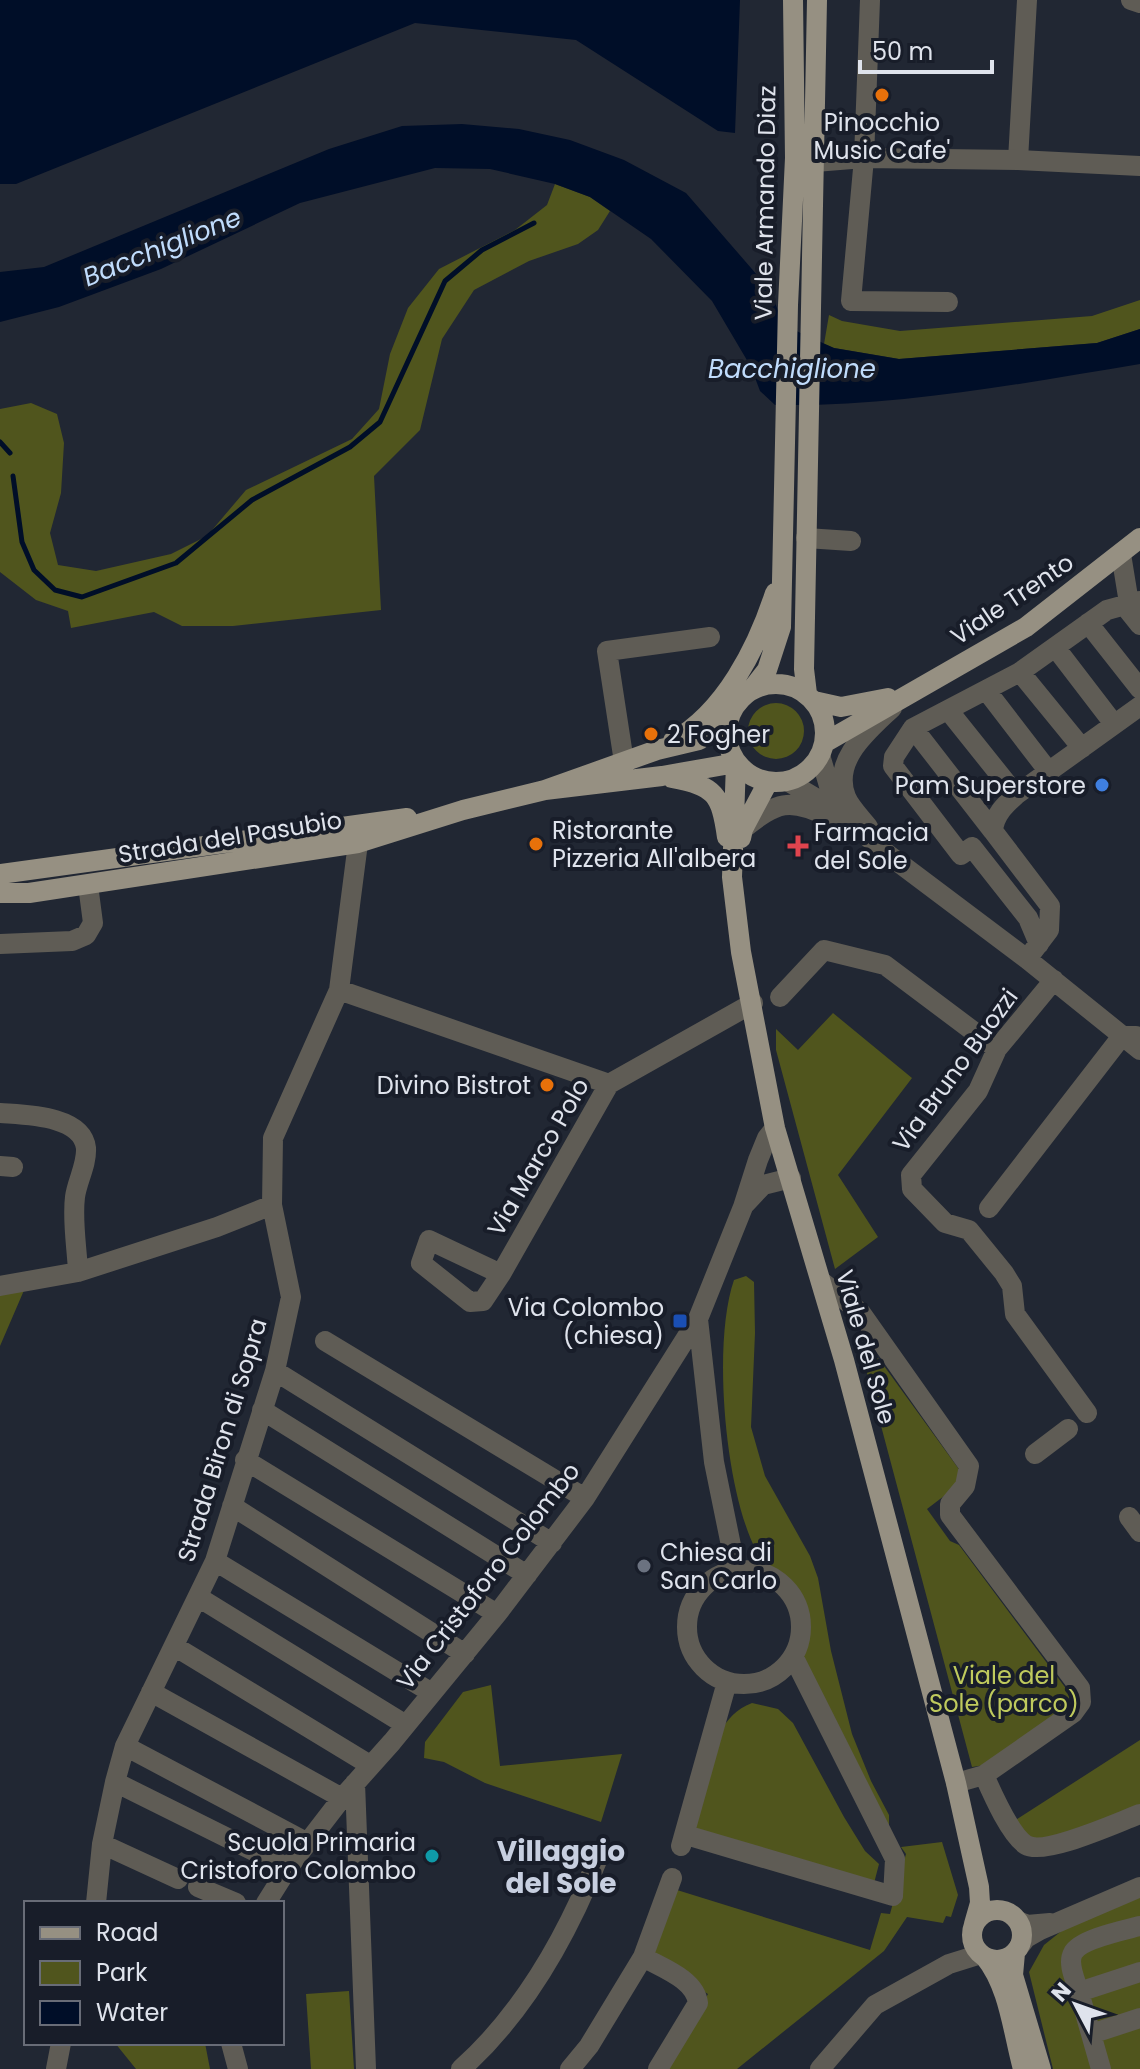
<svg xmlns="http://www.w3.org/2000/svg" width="1140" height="2069" viewBox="0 0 1140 2069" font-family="Poppins,sans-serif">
<rect width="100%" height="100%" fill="#212733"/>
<path fill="#50551d" d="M555 184 590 197 610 211 598 230 578 244 529 261 474 290 442 339 420 430 374 476 381 610 233 626H182L154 612 71 628 68 611 36 600 0 572V409L31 403 57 414 64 443 61 493 50 533 58 565 96 571 171 554 207 536 246 490 352 439 379 409 390 354 408 308 439 269 515 230 547 205Z
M1140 300V329L1097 343 899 359 834 348 824 344 829 315 842 321 900 331 1092 316Z
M748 731a28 28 0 1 1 56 0a28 28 0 1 1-56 0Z
M833 1013 912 1078 838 1175 878 1237 835 1269 776 1050V1029L798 1050Z
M746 1276 754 1282 755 1333 751 1427 765 1476 810 1556 818 1578 831 1651 852 1734 871 1781 889 1815V1827L802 1656 809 1617C791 1596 769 1574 756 1550 725 1491 712 1343 734 1280Z
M25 1288 0 1346V1293Z
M860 1347 879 1359 961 1472V1483L927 1509 950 1541 959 1545 1070 1694 1066 1711 985 1765 972 1767Z
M491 1685 500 1766 622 1754 601 1822 485 1783 444 1762 424 1758 425 1742 463 1692Z
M752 1703 778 1709 793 1723 844 1817 865 1851 879 1864 872 1891 693 1836 719 1733C728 1719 736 1709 752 1703Z
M1140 1740V1817L1037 1853 1011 1823Z
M942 1842 958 1895 951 1917 946 1916 943 1923 907 1917 884 1951 737 2069H666L708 1994 645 1958 677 1890 870 1950 881 1913 890 1914 906 1854 901 1847Z
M1140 1897V2069H1053L1029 1972 1044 1945 1064 1929Z
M349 1991 354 2069H311L306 1994Z
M115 2043H205L210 2069H136Z"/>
<path fill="#000e28" d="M0 0H740L735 133 718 131 576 40 415 23 16 184H0Z
M462 124 519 129 570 140 624 160 686 193 771 291 783 325 834 348 899 359 1097 343 1140 329V364C1019 384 897 407 775 405L760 391 751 367 712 301 651 239 590 197 555 184 490 169 435 168 300 203 161 269 59 307 0 322V272L44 267 329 149 402 126Z"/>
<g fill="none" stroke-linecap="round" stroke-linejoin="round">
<path stroke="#000e28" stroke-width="5" d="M0 442 10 453
M13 476 22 542 34 570 55 590 82 597 176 563 252 500 350 447 380 422 445 281 482 250 534 223"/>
<path stroke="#5f5c55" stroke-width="20" d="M870 0 864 158 1018 160 1027 0
M1131 0 1140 3
M1018 160 1140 166
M815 162 864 158 851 301 948 302
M806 538 851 541
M1121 554 1129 603
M1124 605 1140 625
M1088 623 1140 689
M1055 647 1114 724
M1020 672 1082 748
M986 690 1049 772
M948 710 1016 795
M913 728 894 757 893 766 961 855 972 847 1028 918 1039 944
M820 755 836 810
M624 762 607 651 710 637
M787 781 836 810 890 856 1027 959 1140 1050
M868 827C861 818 850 807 846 797 831 760 869 730 892 708
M743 829C777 802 789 797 829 817
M993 831 913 728 1020 672 1107 610 1140 601
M0 944 72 941 86 935 93 923 88 885
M1027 959 1049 930 1050 906 993 831C994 815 1005 805 1016 795L1140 706
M1054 980 997 1049 978 1091 911 1175 912 1189 945 1223 969 1230 1004 1273 1012 1286 1015 1314 1087 1413
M339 990 609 1084
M780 997 824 950 885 965 997 1049
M0 1113C25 1115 82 1115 86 1148 87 1165 77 1181 75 1197 72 1221 77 1248 78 1272
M0 1166 13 1167
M745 1204 763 1185 791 1178
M989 1208 1122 1036H1136
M501 1274 429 1240 421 1263 470 1302 483 1301 501 1274 609 1084 753 1003
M821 1281 861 1313 969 1466 965 1486 950 1504V1515L1080 1688 1081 1702 1073 1713 984 1775 956 1783
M0 1286 78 1272 217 1227 272 1205
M698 1319 714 1462 736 1570
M325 1341 585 1498
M275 1371 552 1543
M262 1410 527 1575
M1035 1454 1068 1429
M245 1460 497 1614
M232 1506 465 1654
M1129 1517 1140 1532
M215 1561 432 1693
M687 1627a57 57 0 1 1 114 0a57 57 0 1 1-114 0Z
M198 1597 406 1725
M174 1646 370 1765
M151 1692 342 1798
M125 1746 308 1843
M984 1775C992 1793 1010 1835 1026 1845 1045 1856 1118 1822 1140 1814
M115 1782 288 1868
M355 1783 366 2069
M686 1835 893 1896 895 1859 793 1656
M102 1844 178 1879
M681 1846 727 1682
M198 1887 236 1903
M96 1903 102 1844 115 1782 125 1746 215 1561 275 1371 291 1297 272 1205 273 1138 339 990 358 843
M266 1903 288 1868 342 1798 392 1742 497 1614 585 1498 698 1319 743 1207 758 1160 767 1138 775 1128
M1018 1921 1027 1925 1050 1923
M1019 1947 1026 1938 1040 1930 1140 1887
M643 1957C662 1968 695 1979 698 2003L658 2069
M1079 1992C1076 1981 1067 1964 1073 1953 1080 1939 1125 1930 1140 1926
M1091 2034 1140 2018
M231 2043 238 2069
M56 2069 61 2043
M461 2069C525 2012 567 1936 598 1858
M570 2069 589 2046 643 1957 672 1878
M820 2069 875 2005 949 1964 981 1954
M1101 2069 1079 1992 1140 1972"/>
<path stroke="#969082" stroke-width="20" d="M727 733a49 49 0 1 1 98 0a49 49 0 1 1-98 0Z
M753 688 767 670 781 627 788 305 795 158 793 0
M807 694 804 669 817 0
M814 701 841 707 888 698
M673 741C725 712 757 648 775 593
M824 743 1026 627 1140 538
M672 778C715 786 721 794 727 837
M545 790 662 776 736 763 732 877 741 952 775 1128 844 1360 956 1783 979 1887 980 1903 974 1924
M741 838 743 829 768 782
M0 874 407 818
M0 893H29L358 843 463 810 545 790 657 750 699 740 717 728 734 707
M972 1935a25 25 0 1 1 50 0a25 25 0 1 1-50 0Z
M1015 1953 1013 1975 1041 2069
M985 1957C1009 1986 1013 2033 1023 2069"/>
</g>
<g fill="#e8710a" stroke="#181d29" stroke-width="3">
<circle cx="882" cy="95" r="8"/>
<circle cx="651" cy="734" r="8"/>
<circle cx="536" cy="844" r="8"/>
<circle cx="547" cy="1085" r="8"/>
</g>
<circle fill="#3f7fe0" stroke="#181d29" stroke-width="3" cx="1102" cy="785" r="8"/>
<path fill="#e0444e" stroke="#181d29" stroke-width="3" d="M794 834h8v8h8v8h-8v8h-8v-8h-8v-8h8z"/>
<rect fill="#1a4fb4" stroke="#181d29" stroke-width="3" x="672" y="1313" width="16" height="16" rx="4"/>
<circle fill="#6b7280" stroke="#181d29" stroke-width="3" cx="644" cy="1566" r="8"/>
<circle fill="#0f9aa8" stroke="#181d29" stroke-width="3" cx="432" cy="1856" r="8"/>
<g text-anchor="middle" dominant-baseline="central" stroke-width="8" stroke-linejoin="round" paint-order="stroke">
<g font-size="24" fill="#dfe3ec" stroke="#181d29" text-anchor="start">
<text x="882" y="122" text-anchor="middle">Pinocchio<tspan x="882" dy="28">Music Cafe'</tspan></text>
<text x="667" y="734">2 Fogher</text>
<text x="1086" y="785" text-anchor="end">Pam Superstore</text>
<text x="552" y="830">Ristorante<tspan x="552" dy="28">Pizzeria All'albera</tspan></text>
<text x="814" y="832">Farmacia<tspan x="814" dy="28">del Sole</tspan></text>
<text x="531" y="1085" text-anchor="end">Divino Bistrot</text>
<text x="664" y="1307" text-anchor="end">Via Colombo<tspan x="664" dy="28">(chiesa)</tspan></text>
<text x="660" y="1552">Chiesa di<tspan x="660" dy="28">San Carlo</tspan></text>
<text x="416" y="1842" text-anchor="end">Scuola Primaria<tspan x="416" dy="28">Cristoforo Colombo</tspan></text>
</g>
<g font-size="24" fill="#dfe3ec" stroke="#181d29">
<text transform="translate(765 203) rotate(-89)">Viale Armando Diaz</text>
<text transform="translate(1012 599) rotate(-34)">Viale Trento</text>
<text transform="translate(230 837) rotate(-9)">Strada del Pasubio</text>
<text transform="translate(955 1070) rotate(-54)">Via Bruno Buozzi</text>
<text transform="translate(538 1157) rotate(-60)">Via Marco Polo</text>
<text transform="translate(866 1347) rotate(74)">Viale del Sole</text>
<text transform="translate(222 1440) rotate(-73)">Strada Biron di Sopra</text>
<text transform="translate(488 1576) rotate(-52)">Via Cristoforo Colombo</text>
</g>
<g font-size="24" fill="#bfca5d" stroke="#181d29">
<text x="1004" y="1675">Viale del<tspan x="1004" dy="28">Sole (parco)</tspan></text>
</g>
<g font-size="26" font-style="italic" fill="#c0dcfc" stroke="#181d29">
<text transform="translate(162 247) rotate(-22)">Bacchiglione</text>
<text x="792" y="369">Bacchiglione</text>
</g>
<g font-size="28" font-weight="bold" fill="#c7cfe0" stroke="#181d29">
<text x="561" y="1851">Villaggio<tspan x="561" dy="32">del Sole</tspan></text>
</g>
</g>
<rect x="24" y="1901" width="260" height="144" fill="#181d29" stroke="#686c77" stroke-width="2"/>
<rect x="40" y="1927" width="40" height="12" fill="#969082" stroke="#686c77" stroke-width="2"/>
<text x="96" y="1941" font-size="24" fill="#dfe3ec">Road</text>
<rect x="40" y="1961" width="40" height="24" fill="#50551d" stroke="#686c77" stroke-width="2"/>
<text x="96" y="1981" font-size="24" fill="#dfe3ec">Park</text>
<rect x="40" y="2001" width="40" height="24" fill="#000e28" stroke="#686c77" stroke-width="2"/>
<text x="96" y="2021" font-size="24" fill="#dfe3ec">Water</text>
<g transform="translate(1076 2005) rotate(311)" stroke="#181d29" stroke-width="6" paint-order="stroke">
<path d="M0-6L14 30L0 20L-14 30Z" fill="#dfe3ec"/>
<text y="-12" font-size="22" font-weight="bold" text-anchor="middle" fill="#dfe3ec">N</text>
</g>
<path d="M860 60v12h132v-12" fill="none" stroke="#dfe3ec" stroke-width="4"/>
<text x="872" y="60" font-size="24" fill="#dfe3ec" stroke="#181d29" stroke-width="6" paint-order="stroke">50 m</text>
</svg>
